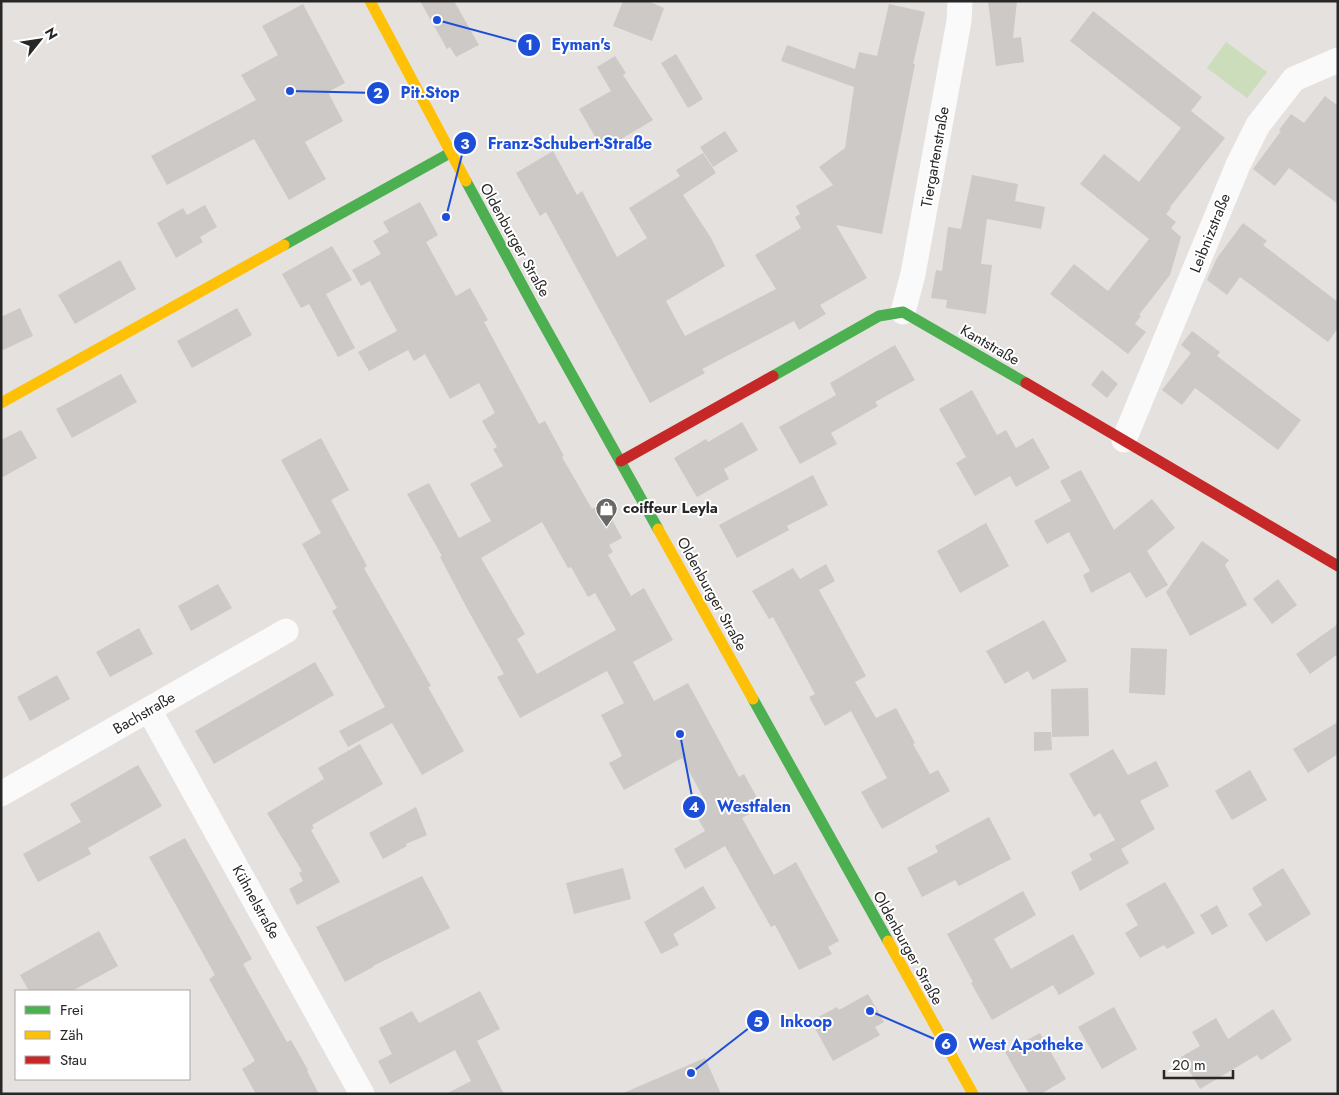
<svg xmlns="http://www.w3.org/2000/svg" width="1339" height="1095" viewBox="0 0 1339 1095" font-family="Jost,sans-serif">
<rect width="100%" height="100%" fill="#e4e1de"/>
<path fill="#cbddba" d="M1226 42 1267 72 1247 98 1207 68Z"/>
<path fill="#ccc9c7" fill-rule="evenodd" d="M420 1H454L479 45 456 57 450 47 447 49Z
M623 1H648L664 8 652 41 613 26Z
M988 1H1017L1013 38 1021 37 1024 62 996 66Z
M303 4 345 83 328 92 343 121 305 142 326 179 289 200 254 139 167 185 151 156 256 100 241 75 278 55 262 26Z
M889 4 925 12 913 64H915L882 234 836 225 867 278 820 305 826 314 799 330 794 321 702 369 705 373 650 403 546 212 540 216 516 173 553 151 577 195 582 191 617 257 647 238 629 208 680 176 676 170 703 153 716 173 683 195 711 238 725 266 666 301 685 336 776 289 755 255 801 228 795 217 800 214 796 206 833 185 819 167 845 148 854 87 781 61 787 45 855 69 859 52 877 56Z
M1093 11 1202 97 1191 111 1225 138 1170 207 1171 208 1166 214 1176 222 1171 228 1181 237 1170 275 1139 315 1141 316 1135 324 1146 332 1128 354 1050 294 1074 264 1108 291 1149 239 1080 184 1104 154 1139 182 1181 128 1070 41Z
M676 54 703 99 688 108 661 63Z
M615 56 626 73 623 75 653 120 603 150 579 109 611 91 597 67Z
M1325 96 1338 106V204L1289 168 1275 186 1253 169 1281 131 1279 130 1291 114 1304 123Z
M725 131 738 151 713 167 700 147Z
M972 175 1018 184 1015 201 1045 207 1041 229 987 219 981 264 992 265 986 314 946 308 947 300 931 298 936 270 942 271 948 227 961 229Z
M420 202 438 235 426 242 456 296 470 288 488 320 484 322 539 424 545 421 564 456 562 457 592 509 603 503 622 538 609 545 613 552 608 555 631 596 644 588 673 640 633 662 654 701 688 683 739 777 744 774 762 807 742 818 774 875 796 862 839 941 828 947 832 954 809 965 799 970 775 925 771 927 725 846 685 869 674 849 705 831 692 808 705 801 682 758 624 790 609 763 622 756 601 715 624 703 607 671 520 718 497 677 504 674 469 612 440 557 442 556 407 494 429 483 459 538 491 521 470 484 503 466 493 449 497 447 482 421 495 413 479 383 450 399 425 354 414 361 408 350 369 371 358 352 397 331 370 281 361 286 352 270 381 254 373 241 389 232 383 222ZM542 522 568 568 571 567 588 597 595 593 616 630 537 674 517 639 525 634 481 558Z
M205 205 217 227 200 237 203 242 176 258 157 223 183 208 187 215Z
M1243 223 1267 241 1263 245 1338 302V328L1328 342 1240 277 1227 295 1207 280 1217 258Z
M332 246 352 280 326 294 355 348 338 357 309 304 301 308 282 274Z
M120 260 136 289 75 324 58 295Z
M20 308 33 336 1 351V317Z
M237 308 252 335 192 368 177 341Z
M1192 331 1220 352 1217 356 1301 420 1278 450 1195 388 1182 405 1162 390 1191 353 1181 345Z
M895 345 915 380 875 402 878 406 831 433 837 444 800 464 779 427 836 395 830 383Z
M1102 370 1118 384 1107 398 1091 385Z
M121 374 137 402 72 438 56 409Z
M972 390 997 435 1006 430 1016 448 1033 438 1050 468 1016 487 1010 476 975 496 956 463 966 457 939 409Z
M742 422 758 450 724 469 729 479 697 497 674 458 706 439 708 442Z
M21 430 37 458 1 478V440Z
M321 438 349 490 331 500 367 566 364 568 431 686 428 687 464 751 422 775 392 723 348 747 339 731 385 707 332 611 337 608 302 544 321 533 281 460Z
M1081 470 1114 530 1152 499 1175 528 1147 551 1168 585 1146 598 1130 572 1091 593 1083 575 1090 571 1069 532 1047 544 1034 521 1071 501 1060 481Z
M813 475 828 505 787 526 789 530 737 558 719 525Z
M986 523 1009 566 960 593 937 551Z
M1202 541 1229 560 1225 565 1247 605 1190 636 1166 592Z
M826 564 835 581 819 590 866 676 855 682 876 718 896 708 915 743 913 744 930 774 938 770 950 791 882 829 861 792 887 778 851 711 825 726 809 697 815 694 773 617 769 619 752 591 793 568 800 579Z
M1278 579 1297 605 1272 624 1253 599Z
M218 584 232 608 191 631 178 606Z
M1044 620 1067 661 1033 680 1028 671 1005 684 986 651Z
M1338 624V654L1310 674 1296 654Z
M139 628 153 654 110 677 96 652Z
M1131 648 1167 649 1165 695 1129 693Z
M315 662 334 695 214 764 195 731Z
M57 675 70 699 30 721 17 697Z
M1088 688 1089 736 1052 737 1051 689Z
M1338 722V754L1308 773 1293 749Z
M1034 732H1051L1052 750 1034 751Z
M360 744 383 784 312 825 314 828 311 830 340 882 297 905 289 889 303 881 299 873 302 871 267 813 324 779 318 768Z
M1113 749 1128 775 1156 761 1169 786 1140 801 1155 829 1121 849 1129 863 1080 891 1071 872 1092 860 1089 854 1115 840 1100 813 1094 817 1069 774Z
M138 765 162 806 88 848 91 854 38 882 23 854 81 822 70 804Z
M1250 770 1267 800 1232 820 1215 791Z
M416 807 427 835 406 844 407 846 383 859 369 833Z
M989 817 1011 859 959 886 955 880 922 897 907 868 938 852 935 846Z
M185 838 252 959 243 964 287 1042 291 1040 308 1070 307 1071 319 1094H256L242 1069 255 1061 209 979 215 975 149 857Z
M623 868 631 899 574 914 566 883Z
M1283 868 1311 914 1266 942 1248 914 1262 905 1252 888Z
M422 876 450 928 373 966V967L345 982 316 927Z
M1165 882 1195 933 1167 949 1164 945 1140 958 1125 933 1138 925 1126 904Z
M703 886 716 908 673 934 679 945 661 954 644 922Z
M1023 891 1036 915 994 939 1011 969 1073 934 1095 974 1059 995 1053 985 992 1020 971 983 973 982 947 934Z
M1217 905 1228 926 1212 935 1200 915Z
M99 931 118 966 72 991H29L20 975Z
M480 991 500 1029 477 1041 504 1094H446L471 1081 455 1050 390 1084 378 1061 392 1054 379 1028 412 1011 419 1023Z
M868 994 884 1022 875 1027 880 1035 833 1061 811 1021 837 1007 839 1010Z
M1114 1007 1137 1049 1102 1069 1078 1027Z
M1273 1009 1292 1040 1261 1060 1257 1055 1200 1089 1181 1057 1200 1046 1192 1032 1216 1018 1228 1039Z
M1040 1033 1066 1079 1041 1094H1029L1005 1052Z
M705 1058 721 1094H621Z"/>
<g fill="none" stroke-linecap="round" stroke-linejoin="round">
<path stroke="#fbfafa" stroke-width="25" d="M903 312 913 274 959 21 960 1
M1124 440 1238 165 1258 125 1294 79 1338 60
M149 710 362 1094
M1 794 286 631"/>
<path stroke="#4caf50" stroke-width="11" d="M466 181 534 307 658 529
M284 245 450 153
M773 376 879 316 903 312 1026 383
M753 699 888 941"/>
<path stroke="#ffc107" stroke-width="11" d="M370 1 466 181
M1 403 284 245
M658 529 753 699
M888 941 973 1094"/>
<path stroke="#c62828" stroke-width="11" d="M1026 383 1338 566
M621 461 773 376"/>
</g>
<defs>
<symbol id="shop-pin" viewBox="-11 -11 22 30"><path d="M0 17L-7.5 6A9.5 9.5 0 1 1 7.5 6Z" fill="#696867" stroke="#fff"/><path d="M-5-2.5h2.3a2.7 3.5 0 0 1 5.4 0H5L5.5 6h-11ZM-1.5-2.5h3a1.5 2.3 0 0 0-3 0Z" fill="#fff"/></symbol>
</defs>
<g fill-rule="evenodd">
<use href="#shop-pin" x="594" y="496" width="25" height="34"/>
</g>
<g text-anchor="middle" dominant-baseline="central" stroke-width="4" stroke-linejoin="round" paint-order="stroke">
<g font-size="15" fill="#272727" stroke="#fff">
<text transform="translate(935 157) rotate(-80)">Tiergartenstraße</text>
<text transform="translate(1210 233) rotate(-68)">Leibnizstraße</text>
<text transform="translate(515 240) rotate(61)">Oldenburger Straße</text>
<text transform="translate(990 345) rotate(30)">Kantstraße</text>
<text transform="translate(712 594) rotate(61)">Oldenburger Straße</text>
<text transform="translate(144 713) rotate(-30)">Bachstraße</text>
<text transform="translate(256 902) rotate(61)">Kühnelstraße</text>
<text transform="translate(908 948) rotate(61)">Oldenburger Straße</text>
</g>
<g font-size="15" font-weight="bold" fill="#272727" stroke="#fff" text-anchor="start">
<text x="623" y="508">coiffeur Leyla</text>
</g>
</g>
<path fill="none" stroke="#1d4ed8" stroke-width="2" d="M437 20L529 45M290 91L378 93M446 217L465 143M680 734L694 807M691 1073L758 1021M870 1011L946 1044"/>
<g fill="#1d4ed8" stroke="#fff" stroke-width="2">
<circle cx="437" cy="20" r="5"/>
<circle cx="290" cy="91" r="5"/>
<circle cx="446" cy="217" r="5"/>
<circle cx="680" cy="734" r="5"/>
<circle cx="691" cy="1073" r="5"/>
<circle cx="870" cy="1011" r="5"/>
<circle cx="529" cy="45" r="12"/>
<circle cx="378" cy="93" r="12"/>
<circle cx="465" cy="143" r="12"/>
<circle cx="694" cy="807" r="12"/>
<circle cx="758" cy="1021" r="12"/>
<circle cx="946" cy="1044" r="12"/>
</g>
<g font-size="15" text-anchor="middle" font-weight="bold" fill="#fff">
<text x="529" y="50">1</text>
<text x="378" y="98">2</text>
<text x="465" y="149">3</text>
<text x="694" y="812">4</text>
<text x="758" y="1027">5</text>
<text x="946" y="1049">6</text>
</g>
<g font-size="16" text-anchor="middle" font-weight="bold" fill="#1d4ed8" stroke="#fff" stroke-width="4" stroke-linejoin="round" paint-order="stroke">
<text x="581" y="50">Eyman's</text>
<text x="430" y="98">Pit.Stop</text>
<text x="570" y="149">Franz-Schubert-Straße</text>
<text x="754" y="812">Westfalen</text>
<text x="806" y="1027">Inkoop</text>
<text x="1026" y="1050">West Apotheke</text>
</g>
<rect width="1339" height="1095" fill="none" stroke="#272727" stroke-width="5"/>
<rect x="15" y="990" width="175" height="90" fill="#ffffff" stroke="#a9a9a9"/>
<rect x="25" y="1006" width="25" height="8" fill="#4caf50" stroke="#a9a9a9"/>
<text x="60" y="1015" font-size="15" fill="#272727">Frei</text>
<rect x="25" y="1031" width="25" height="8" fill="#ffc107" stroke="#a9a9a9"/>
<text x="60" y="1040" font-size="15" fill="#272727">Zäh</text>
<rect x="25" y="1056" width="25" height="8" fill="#c62828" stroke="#a9a9a9"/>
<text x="60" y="1065" font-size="15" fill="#272727">Stau</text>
<g transform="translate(40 40) rotate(60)" stroke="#ffffff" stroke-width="4" paint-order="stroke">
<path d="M0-4L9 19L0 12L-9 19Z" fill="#272727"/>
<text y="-8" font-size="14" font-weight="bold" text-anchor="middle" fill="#272727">N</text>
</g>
<path d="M1164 1070v8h69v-8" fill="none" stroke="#272727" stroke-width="2.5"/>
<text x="1172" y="1070" font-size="15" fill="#272727" stroke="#ffffff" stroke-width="4" paint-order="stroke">20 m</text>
</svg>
